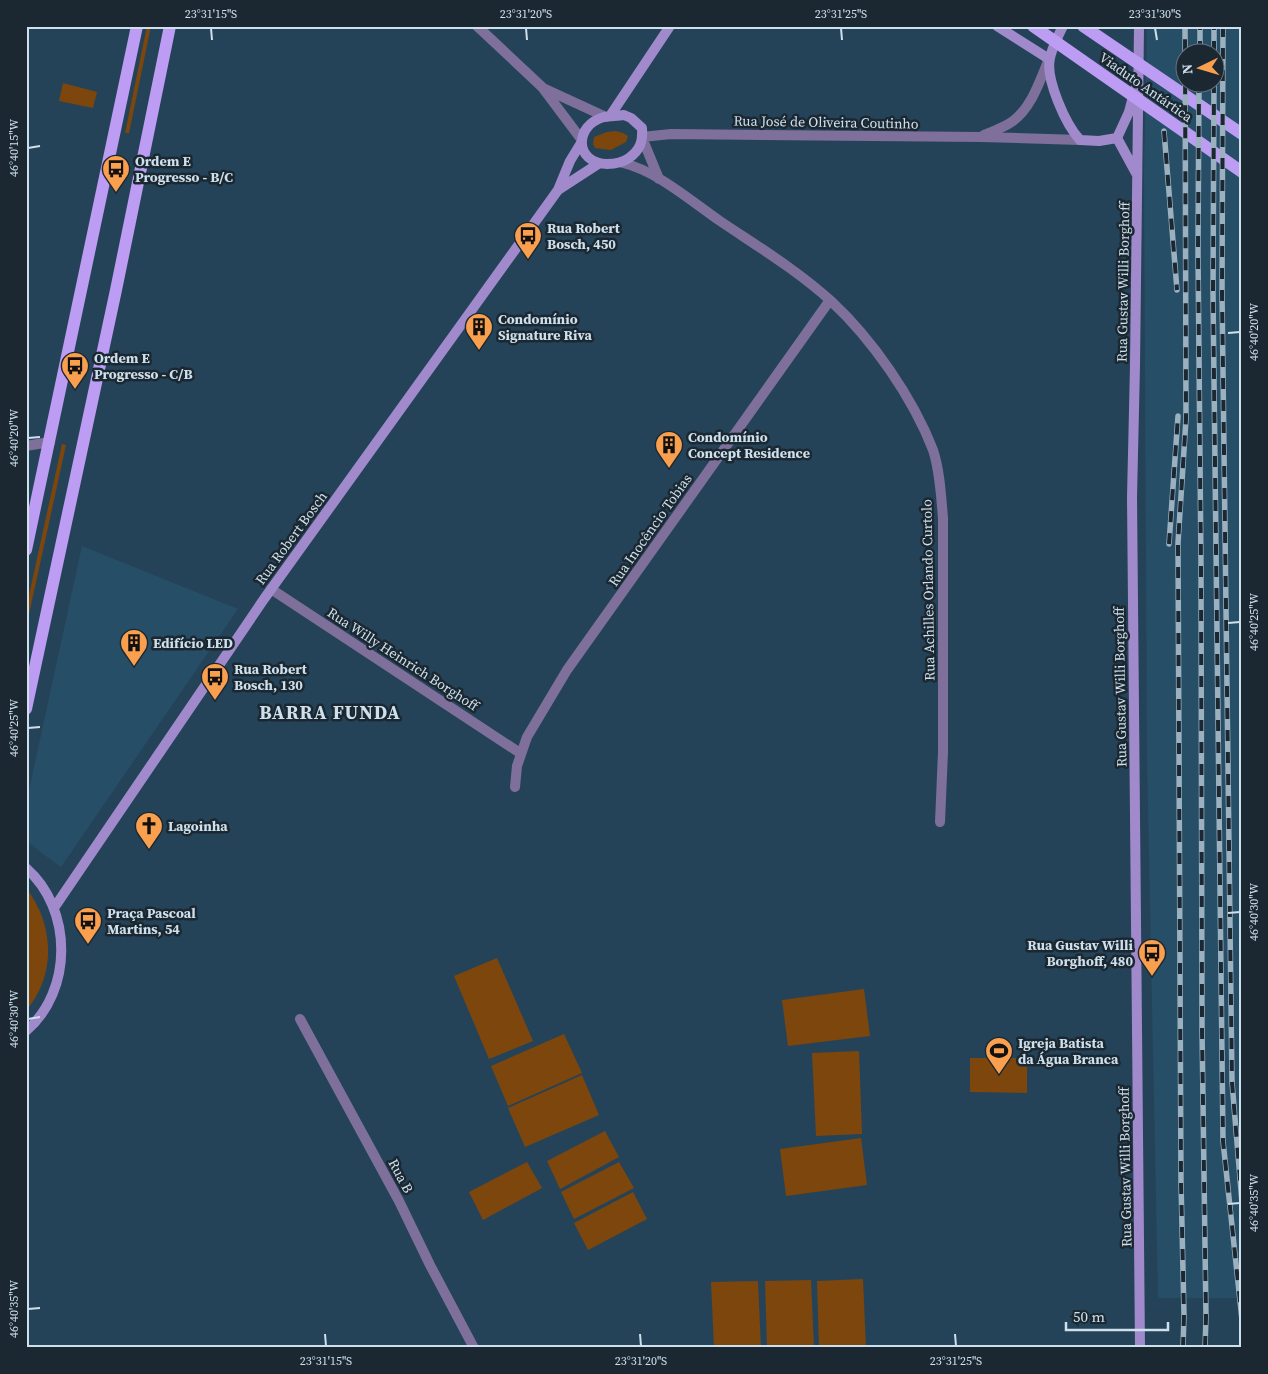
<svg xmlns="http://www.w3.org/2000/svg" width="1268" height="1374" viewBox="0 0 1268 1374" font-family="'Source Serif 4',serif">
<rect width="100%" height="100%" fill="#254358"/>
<path fill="#274e67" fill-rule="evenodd" d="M1147 26H1242V1298H1158L1147 757 1144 170ZM1186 52H1216V82H1186Z
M82 546 238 609 61 867 43 854 26 840V804Z"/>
<path fill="#7d460c" d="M147 26H151L129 133H125Z
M63 83 97 92 93 108 59 101Z
M616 131 623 133 628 136 626 142 611 150 595 148 593 144 594 137 607 132Z
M62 444 66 445 26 628V609Z
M26 888C54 924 57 974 26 1011Z
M497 958 533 1041 489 1059 454 976Z
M864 989 870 1036 788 1046 782 1000Z
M564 1034 582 1073 508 1106 491 1066Z
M859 1051 862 1134 816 1136 812 1053Z
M970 1058H1027V1093L970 1092Z
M582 1075 599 1115 525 1147 508 1108Z
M605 1131 619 1157 560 1189 547 1161Z
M861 1138 867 1185 786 1196 780 1149Z
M527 1162 542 1188 483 1220 469 1192Z
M619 1162 634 1188 574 1219 561 1192Z
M633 1192 647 1219 588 1250 574 1223Z
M863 1279 866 1348H819L817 1281Z
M811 1280 814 1348H767L765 1281Z
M758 1281 761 1348H714L711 1282Z"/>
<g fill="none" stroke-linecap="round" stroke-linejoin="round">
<path stroke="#7e709a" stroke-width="10" d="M477 26 542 87 581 139
M543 88 606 117
M984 135C994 131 1005 127 1013 121 1032 107 1040 80 1049 59
M642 137 671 134 981 137 1080 140
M643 140 659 179
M623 163C657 171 691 201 720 221 757 246 797 270 831 301 872 339 913 398 933 450 940 471 941 496 943 518V752L940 822
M26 446 50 442
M271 589 520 753
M515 787 517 766 527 737 567 670 830 300
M300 1019 399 1201 430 1265 474 1348"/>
<path stroke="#a18acc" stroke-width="10" d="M997 26 1049 59
M1063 26C1058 36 1052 48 1050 58 1045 79 1066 125 1080 140L1099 141 1117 138
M1139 26 1135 366 1132 497 1140 1348
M624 115 631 118 642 128C643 142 640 150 629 158 622 163 615 164 607 164 574 163 574 125 604 117 610 116 617 116 624 115Z
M610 116 670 26
M1117 138 1129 112 1135 89
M1117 138 1136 173
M558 190 598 164
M26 868C73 909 73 991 26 1031
M54 908 264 599 558 190 570 161 581 143"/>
<path stroke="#bc9df3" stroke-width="12" d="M1033 26 1242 172
M1083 26 1242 134
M26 550 137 26
M26 709 116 290 170 26"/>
<defs>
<path id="rail" d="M1223 26 1222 293 1232 1082 1242 1203
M1200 52V26
M1214 52V26
M1199 82 1198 252 1201 565 1202 1030 1206 1317 1205 1348
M1214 82 1213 294 1223 1141 1242 1320
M1164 131 1177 290
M1169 544 1178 416
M1183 1348 1184 1315 1181 1182 1178 543 1186 419 1185 26"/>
</defs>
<use href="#rail" stroke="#9cb1c0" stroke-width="5.5"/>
<use href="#rail" stroke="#1b2832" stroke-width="4" stroke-dasharray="11" stroke-linecap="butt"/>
</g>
<path fill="none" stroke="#cee0ec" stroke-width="2" d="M211 28 212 40M526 28 527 40M841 28 842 40M1155 28 1157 40M28 148 40 146M1228 333 1240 332M28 438 40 437M1228 623 1240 622M28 728 40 727M1228 913 1240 912M28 1019 40 1017M1228 1204 1240 1203M28 1309 40 1308M325 1334 326 1346M640 1334 641 1346M955 1334 956 1346"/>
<defs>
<symbol id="bus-pin" viewBox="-11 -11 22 30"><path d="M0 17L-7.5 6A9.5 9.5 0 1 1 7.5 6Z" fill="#fa9f4e" stroke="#1b2832"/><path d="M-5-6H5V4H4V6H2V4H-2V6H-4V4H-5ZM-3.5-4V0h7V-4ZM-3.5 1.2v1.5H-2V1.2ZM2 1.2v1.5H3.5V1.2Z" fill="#111"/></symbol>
<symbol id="building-pin" viewBox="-11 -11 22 30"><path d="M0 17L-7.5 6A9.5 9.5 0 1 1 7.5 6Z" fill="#fa9f4e" stroke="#1b2832"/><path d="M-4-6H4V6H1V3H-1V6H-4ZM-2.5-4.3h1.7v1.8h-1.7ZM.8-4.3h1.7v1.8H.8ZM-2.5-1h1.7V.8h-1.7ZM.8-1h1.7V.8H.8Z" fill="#111"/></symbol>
<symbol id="church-pin" viewBox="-11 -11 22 30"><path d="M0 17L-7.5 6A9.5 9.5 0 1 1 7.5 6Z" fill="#fa9f4e" stroke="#1b2832"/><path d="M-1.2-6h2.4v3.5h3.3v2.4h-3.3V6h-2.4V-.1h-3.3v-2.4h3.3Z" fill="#111"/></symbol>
<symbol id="stadium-pin" viewBox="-11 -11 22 30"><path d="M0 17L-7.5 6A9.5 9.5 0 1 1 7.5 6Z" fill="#fa9f4e" stroke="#1b2832"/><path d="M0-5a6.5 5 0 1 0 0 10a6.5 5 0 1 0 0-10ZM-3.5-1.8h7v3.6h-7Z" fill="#111"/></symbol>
</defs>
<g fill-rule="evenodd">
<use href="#bus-pin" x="100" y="153" width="32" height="43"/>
<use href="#bus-pin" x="512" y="220" width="32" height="43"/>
<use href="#building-pin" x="463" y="311" width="32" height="43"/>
<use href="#bus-pin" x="59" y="350" width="32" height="43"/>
<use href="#building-pin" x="653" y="429" width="32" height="43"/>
<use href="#building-pin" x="118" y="627" width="32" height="43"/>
<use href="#bus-pin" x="199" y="661" width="32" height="43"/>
<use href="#church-pin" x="133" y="810" width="32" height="43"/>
<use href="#bus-pin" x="72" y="905" width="32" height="43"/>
<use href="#bus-pin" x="1136" y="937" width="32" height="43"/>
<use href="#stadium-pin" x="983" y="1035" width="32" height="43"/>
</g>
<g text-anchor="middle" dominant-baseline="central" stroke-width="5" stroke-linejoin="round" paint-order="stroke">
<g font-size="14" fill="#cee0ec" stroke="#1b2832">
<text transform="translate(1146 87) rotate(35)">Viaduto Antártica</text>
<text transform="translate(826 122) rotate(1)">Rua José de Oliveira Coutinho</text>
<text transform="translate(1123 282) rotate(-89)">Rua Gustav Willi Borghoff</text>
<text transform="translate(650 530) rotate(-55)">Rua Inocêncio Tobias</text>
<text transform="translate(291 538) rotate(-54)">Rua Robert Bosch</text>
<text transform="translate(928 590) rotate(-91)">Rua Achilles Orlando Curtolo</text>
<text transform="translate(403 659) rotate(33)">Rua Willy Heinrich Borghoff</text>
<text transform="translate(1120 687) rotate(-91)">Rua Gustav Willi Borghoff</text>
<text transform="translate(1125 1167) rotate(-91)">Rua Gustav Willi Borghoff</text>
<text transform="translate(401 1176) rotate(62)">Rua B</text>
</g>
<g font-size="14" font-weight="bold" fill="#cee0ec" stroke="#1b2832" text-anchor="start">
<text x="135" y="161">Ordem E<tspan x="135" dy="16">Progresso - B/C</tspan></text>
<text x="547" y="228">Rua Robert<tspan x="547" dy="16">Bosch, 450</tspan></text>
<text x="498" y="319">Condomínio<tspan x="498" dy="16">Signature Riva</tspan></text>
<text x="94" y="358">Ordem E<tspan x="94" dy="16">Progresso - C/B</tspan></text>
<text x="688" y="437">Condomínio<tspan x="688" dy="16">Concept Residence</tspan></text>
<text x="153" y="643">Edifício LED</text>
<text x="234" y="669">Rua Robert<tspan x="234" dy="16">Bosch, 130</tspan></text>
<text x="168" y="826">Lagoinha</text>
<text x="107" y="913">Praça Pascoal<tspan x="107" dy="16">Martins, 54</tspan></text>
<text x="1133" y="945" text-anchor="end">Rua Gustav Willi<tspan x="1133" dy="16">Borghoff, 480</tspan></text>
<text x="1018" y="1043">Igreja Batista<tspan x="1018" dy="16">da Água Branca</tspan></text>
</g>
<g font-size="19" font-weight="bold" letter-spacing="1" fill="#cee0ec" stroke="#1b2832">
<text x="330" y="712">BARRA FUNDA</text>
</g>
</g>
<rect width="1268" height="1374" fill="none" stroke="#1b2832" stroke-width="55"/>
<g transform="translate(1200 68) rotate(265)"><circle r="24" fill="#1b2832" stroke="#63727c"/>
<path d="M0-4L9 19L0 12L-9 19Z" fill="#fa9f4e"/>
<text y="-8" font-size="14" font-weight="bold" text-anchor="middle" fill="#cee0ec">N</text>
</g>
<path d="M1066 1322v8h102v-8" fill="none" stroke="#cee0ec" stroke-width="2.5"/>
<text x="1073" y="1322" font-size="15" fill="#cee0ec" stroke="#1b2832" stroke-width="4" paint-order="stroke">50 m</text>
<rect x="28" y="28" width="1212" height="1318" fill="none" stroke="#cee0ec" stroke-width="2"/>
<g font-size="12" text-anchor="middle" fill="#cee0ec">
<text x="211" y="18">23°31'15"S</text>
<text x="526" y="18">23°31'20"S</text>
<text x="841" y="18">23°31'25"S</text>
<text x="1155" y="18">23°31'30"S</text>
<text transform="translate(14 148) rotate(-90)" y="4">46°40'15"W</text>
<text transform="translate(1254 332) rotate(-90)" y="4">46°40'20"W</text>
<text transform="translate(14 438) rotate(-90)" y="4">46°40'20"W</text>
<text transform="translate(1254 622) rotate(-90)" y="4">46°40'25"W</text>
<text transform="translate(14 728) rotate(-90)" y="4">46°40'25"W</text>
<text transform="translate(1254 912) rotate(-90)" y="4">46°40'30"W</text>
<text transform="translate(14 1019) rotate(-90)" y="4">46°40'30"W</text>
<text transform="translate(1254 1203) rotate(-90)" y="4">46°40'35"W</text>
<text transform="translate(14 1309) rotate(-90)" y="4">46°40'35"W</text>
<text x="326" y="1365">23°31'15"S</text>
<text x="641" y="1365">23°31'20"S</text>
<text x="956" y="1365">23°31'25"S</text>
</g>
</svg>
